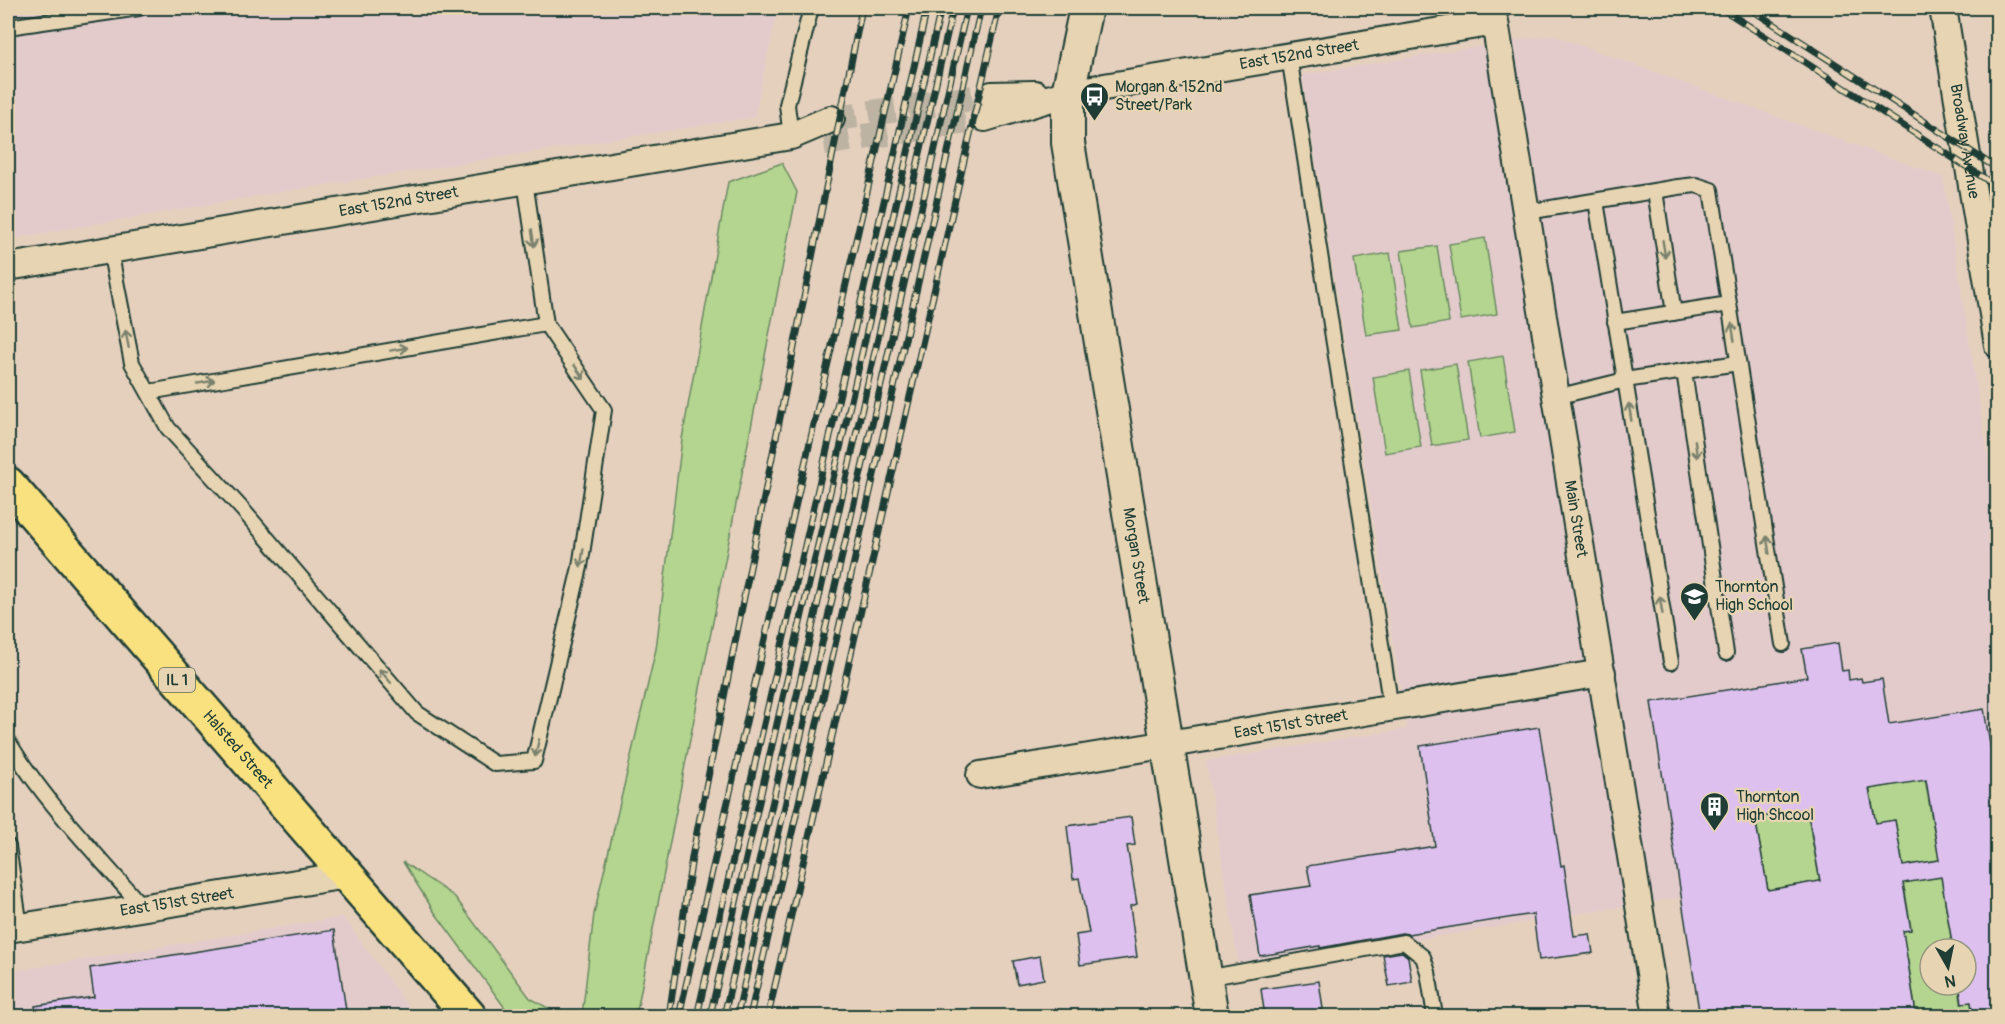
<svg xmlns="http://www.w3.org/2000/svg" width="2005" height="1024" viewBox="0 0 2005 1024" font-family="Pangolin,sans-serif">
<rect width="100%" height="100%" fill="#e5d0be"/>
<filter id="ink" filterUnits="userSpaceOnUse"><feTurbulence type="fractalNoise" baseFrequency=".0167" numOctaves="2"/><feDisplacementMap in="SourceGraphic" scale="12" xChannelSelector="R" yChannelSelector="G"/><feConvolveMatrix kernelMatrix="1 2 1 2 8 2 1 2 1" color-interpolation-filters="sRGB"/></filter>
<g filter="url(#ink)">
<path fill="#e3cbcc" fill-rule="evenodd" d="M8 8H778L754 117 292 190 8 239Z
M1552 35 1943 177 1997 515V1016H1701L1683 897 1239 968 1206 761 1407 729 1302 75ZM1930 949H1966V985H1930Z
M343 917 415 1016H8V972Z"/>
<path fill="#b4d58f" stroke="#6a8962" stroke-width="1.5" d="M782 163 797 192 636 1016H582L594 914 656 649 682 439 728 182Z
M1485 238 1497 314 1461 320 1449 244Z
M1437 246 1449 322 1413 328 1401 251Z
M1390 253 1402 330 1366 335 1354 259Z
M1503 356 1515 432 1480 438 1468 362Z
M1456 364 1468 440 1432 446 1420 370Z
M1409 371 1421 447 1385 453 1373 377Z
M1922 762 1939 860 1898 867 1902 860 1895 820 1873 824 1875 819 1870 789 1893 785 1890 767Z
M1837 804 1834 829 1811 834 1820 881 1768 890 1755 818Z
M403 862 455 897 530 998 562 1016H511L433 910Z
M1941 877 1953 949H1930V985H1959L1961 1003 1971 1002 1973 1016H1909L1916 1014 1908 961 1893 932 1911 929 1905 891 1901 890 1900 883Z"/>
<path fill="#ddc0ee" stroke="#1f3d34" stroke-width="1.5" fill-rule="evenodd" d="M1838 643 1842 671 1848 670 1849 680 1861 678 1862 682 1882 679 1889 724 1984 709 1998 792V1013L1973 1017 1971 1002 1962 1003 1959 985H1966V949H1953L1941 877 1903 883 1911 930 1903 931 1916 1014 1900 1017H1700L1651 702 1807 677 1802 649ZM1926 780 1939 860 1903 866 1895 820 1876 823 1869 789ZM1807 809 1820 881 1768 890 1755 818Z
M1539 727 1561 866 1564 865 1574 936 1590 934 1593 953 1539 960 1533 914 1408 934 1402 933 1320 948V946L1260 956 1250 895 1311 886 1307 866 1435 846 1420 746Z
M1131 817 1135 845 1127 846 1137 904 1130 906 1137 957 1080 965 1076 935 1089 933 1079 878 1073 879 1067 826Z
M334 930 347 1017H36L35 1006 94 997 90 968Z
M1402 952 1408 957 1412 982 1389 986 1383 955Z
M1040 956 1044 979 1017 984 1013 961Z
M1319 981 1323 1009 1319 1010 1320 1017H1265L1261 989Z"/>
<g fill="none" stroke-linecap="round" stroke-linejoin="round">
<path stroke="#bdb3a2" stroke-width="26" stroke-dasharray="26 13" stroke-linecap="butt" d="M831 119 992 95
M824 143 985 118"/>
<defs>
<path id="service" d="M8 27 139 8
M1289 56 1391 708
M791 136 787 105 811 8
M1655 191 1674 313
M1596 201 1671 662
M1527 212 1678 187 1696 185 1711 190 1783 644
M110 250 132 363 168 428 242 509 417 713 495 764 534 761 580 567 604 410 546 324 525 181
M1615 322 1729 304
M1684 371 1726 653
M149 392 546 324
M1556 397 1625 380 1738 363
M8 741C44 802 97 854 143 908
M8 846 20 927
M1206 978 1404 942 1423 957 1428 972 1435 1016"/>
<g id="minor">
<path id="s1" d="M1943 8 1998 345"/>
<path d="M992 95 1035 94"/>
<path id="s2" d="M985 118 1068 93 1495 22 1657 1016"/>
<path id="s3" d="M8 267 791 136 831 119"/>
<path id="s4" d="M980 775 1602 673"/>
<path id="s5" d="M8 929 347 875"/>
</g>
<g id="tertiary">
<path id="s6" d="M1086 8 1068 93V143L1212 1016"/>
</g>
<g id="primary">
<path id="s7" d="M8 484 469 1016"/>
</g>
</defs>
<use href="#service" stroke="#1f3d34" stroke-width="18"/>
<use href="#minor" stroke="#1f3d34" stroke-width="30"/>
<use href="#tertiary" stroke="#1f3d34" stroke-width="36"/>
<use href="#primary" stroke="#1f3d34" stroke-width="38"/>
<use href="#service" stroke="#e7d4b2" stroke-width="14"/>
<use href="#minor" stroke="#e7d4b2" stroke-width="26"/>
<use href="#tertiary" stroke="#e7d4b2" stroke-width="32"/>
<use href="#primary" stroke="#fae180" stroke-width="33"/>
<defs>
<path id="rail" d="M1721 8 1998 187
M1749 8 1998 169
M669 1016 692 857 862 8
M679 1016 909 8
M697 1016 890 175 927 8
M710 1016 941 8
M724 1016 953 8
M737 1016 967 8
M750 1016 981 8
M768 1016 999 8"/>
</defs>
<use href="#rail" stroke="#1f3d34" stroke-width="7"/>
<use href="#rail" stroke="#e7d4b2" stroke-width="4.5" stroke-dasharray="14" stroke-linecap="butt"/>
</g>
<defs><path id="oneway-shaft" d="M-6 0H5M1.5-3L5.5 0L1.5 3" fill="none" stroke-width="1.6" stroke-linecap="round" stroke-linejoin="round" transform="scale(1.5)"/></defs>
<g stroke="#79816d">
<use href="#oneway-shaft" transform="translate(533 238) rotate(82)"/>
<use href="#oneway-shaft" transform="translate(1664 249) rotate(81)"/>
<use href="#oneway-shaft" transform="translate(1733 332) rotate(-99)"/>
<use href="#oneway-shaft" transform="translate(127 339) rotate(-101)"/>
<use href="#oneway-shaft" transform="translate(399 349) rotate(-10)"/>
<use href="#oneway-shaft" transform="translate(579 372) rotate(56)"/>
<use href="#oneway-shaft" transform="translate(206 382) rotate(-10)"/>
<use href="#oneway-shaft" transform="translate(1630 412) rotate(-99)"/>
<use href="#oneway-shaft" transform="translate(1696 449) rotate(82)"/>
<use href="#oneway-shaft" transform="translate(1768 545) rotate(-99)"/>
<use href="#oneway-shaft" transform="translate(582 558) rotate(99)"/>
<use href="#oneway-shaft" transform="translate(1661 605) rotate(-99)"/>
<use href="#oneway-shaft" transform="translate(385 676) rotate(-131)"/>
<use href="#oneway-shaft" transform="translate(537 748) rotate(103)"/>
</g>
</g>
<defs>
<symbol id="bus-pin" viewBox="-11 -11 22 30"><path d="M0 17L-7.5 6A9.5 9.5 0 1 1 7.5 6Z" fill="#1f3d34" stroke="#e7d4b2"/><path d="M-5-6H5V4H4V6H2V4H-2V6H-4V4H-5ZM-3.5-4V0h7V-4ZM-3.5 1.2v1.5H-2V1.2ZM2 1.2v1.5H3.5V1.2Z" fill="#fff"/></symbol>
<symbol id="school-pin" viewBox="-11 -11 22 30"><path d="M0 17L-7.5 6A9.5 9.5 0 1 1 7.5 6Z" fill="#1f3d34" stroke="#e7d4b2"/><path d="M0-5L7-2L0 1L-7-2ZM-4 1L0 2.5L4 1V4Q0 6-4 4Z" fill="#fff"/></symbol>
<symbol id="building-pin" viewBox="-11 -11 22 30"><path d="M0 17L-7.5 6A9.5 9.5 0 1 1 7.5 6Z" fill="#1f3d34" stroke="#e7d4b2"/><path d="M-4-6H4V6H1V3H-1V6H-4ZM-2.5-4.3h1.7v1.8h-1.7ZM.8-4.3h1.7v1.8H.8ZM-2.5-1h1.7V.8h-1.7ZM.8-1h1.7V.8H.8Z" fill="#fff"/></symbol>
</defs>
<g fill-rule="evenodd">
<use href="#bus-pin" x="1078" y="80" width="33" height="45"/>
<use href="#school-pin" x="1678" y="580" width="33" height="45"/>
<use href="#building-pin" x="1698" y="790" width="33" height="45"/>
</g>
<g text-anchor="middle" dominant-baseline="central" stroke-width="4.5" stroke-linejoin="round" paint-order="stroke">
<rect fill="#e7d4b2" stroke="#5b6a5a" stroke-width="1.5" x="159" y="668" width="36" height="24" rx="4.5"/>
<g font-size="15" font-weight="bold" fill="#1f3d34">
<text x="177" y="680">IL 1</text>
</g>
<g font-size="16" fill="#1f3d34" stroke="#e7d4b2">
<text stroke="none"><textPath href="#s2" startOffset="321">East 152nd Street</textPath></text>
<text stroke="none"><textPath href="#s1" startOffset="135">Broadway Avenue</textPath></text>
<text stroke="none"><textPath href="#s3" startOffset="396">East 152nd Street</textPath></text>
<text stroke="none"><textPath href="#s2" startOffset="1023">Main Street</textPath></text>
<text stroke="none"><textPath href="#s6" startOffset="555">Morgan Street</textPath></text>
<text stroke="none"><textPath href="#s4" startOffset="315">East 151st Street</textPath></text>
<text stroke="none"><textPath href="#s7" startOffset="351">Halsted Street</textPath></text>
<text stroke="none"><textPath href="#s5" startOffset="171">East 151st Street</textPath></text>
</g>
<g font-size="16" fill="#1f3d34" stroke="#e7d4b2" text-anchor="start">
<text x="1115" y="87">Morgan &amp; 152nd<tspan x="1115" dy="18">Street/Park</tspan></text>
<text x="1715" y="587">Thornton<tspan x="1715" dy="18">High School</tspan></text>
<text x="1736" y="797">Thornton<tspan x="1736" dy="18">High Shcool</tspan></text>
</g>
</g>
<rect width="2005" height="1024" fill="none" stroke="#e7d4b2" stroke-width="30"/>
<rect x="15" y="15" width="1975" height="994" fill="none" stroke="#1f3d34" stroke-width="2" filter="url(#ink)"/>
<g transform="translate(1948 967) rotate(171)"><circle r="28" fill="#e7d4b2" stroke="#979880" stroke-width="1.5"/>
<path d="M0-4.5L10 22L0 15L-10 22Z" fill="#1f3d34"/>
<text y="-9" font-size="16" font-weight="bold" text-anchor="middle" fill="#1f3d34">N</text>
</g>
</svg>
